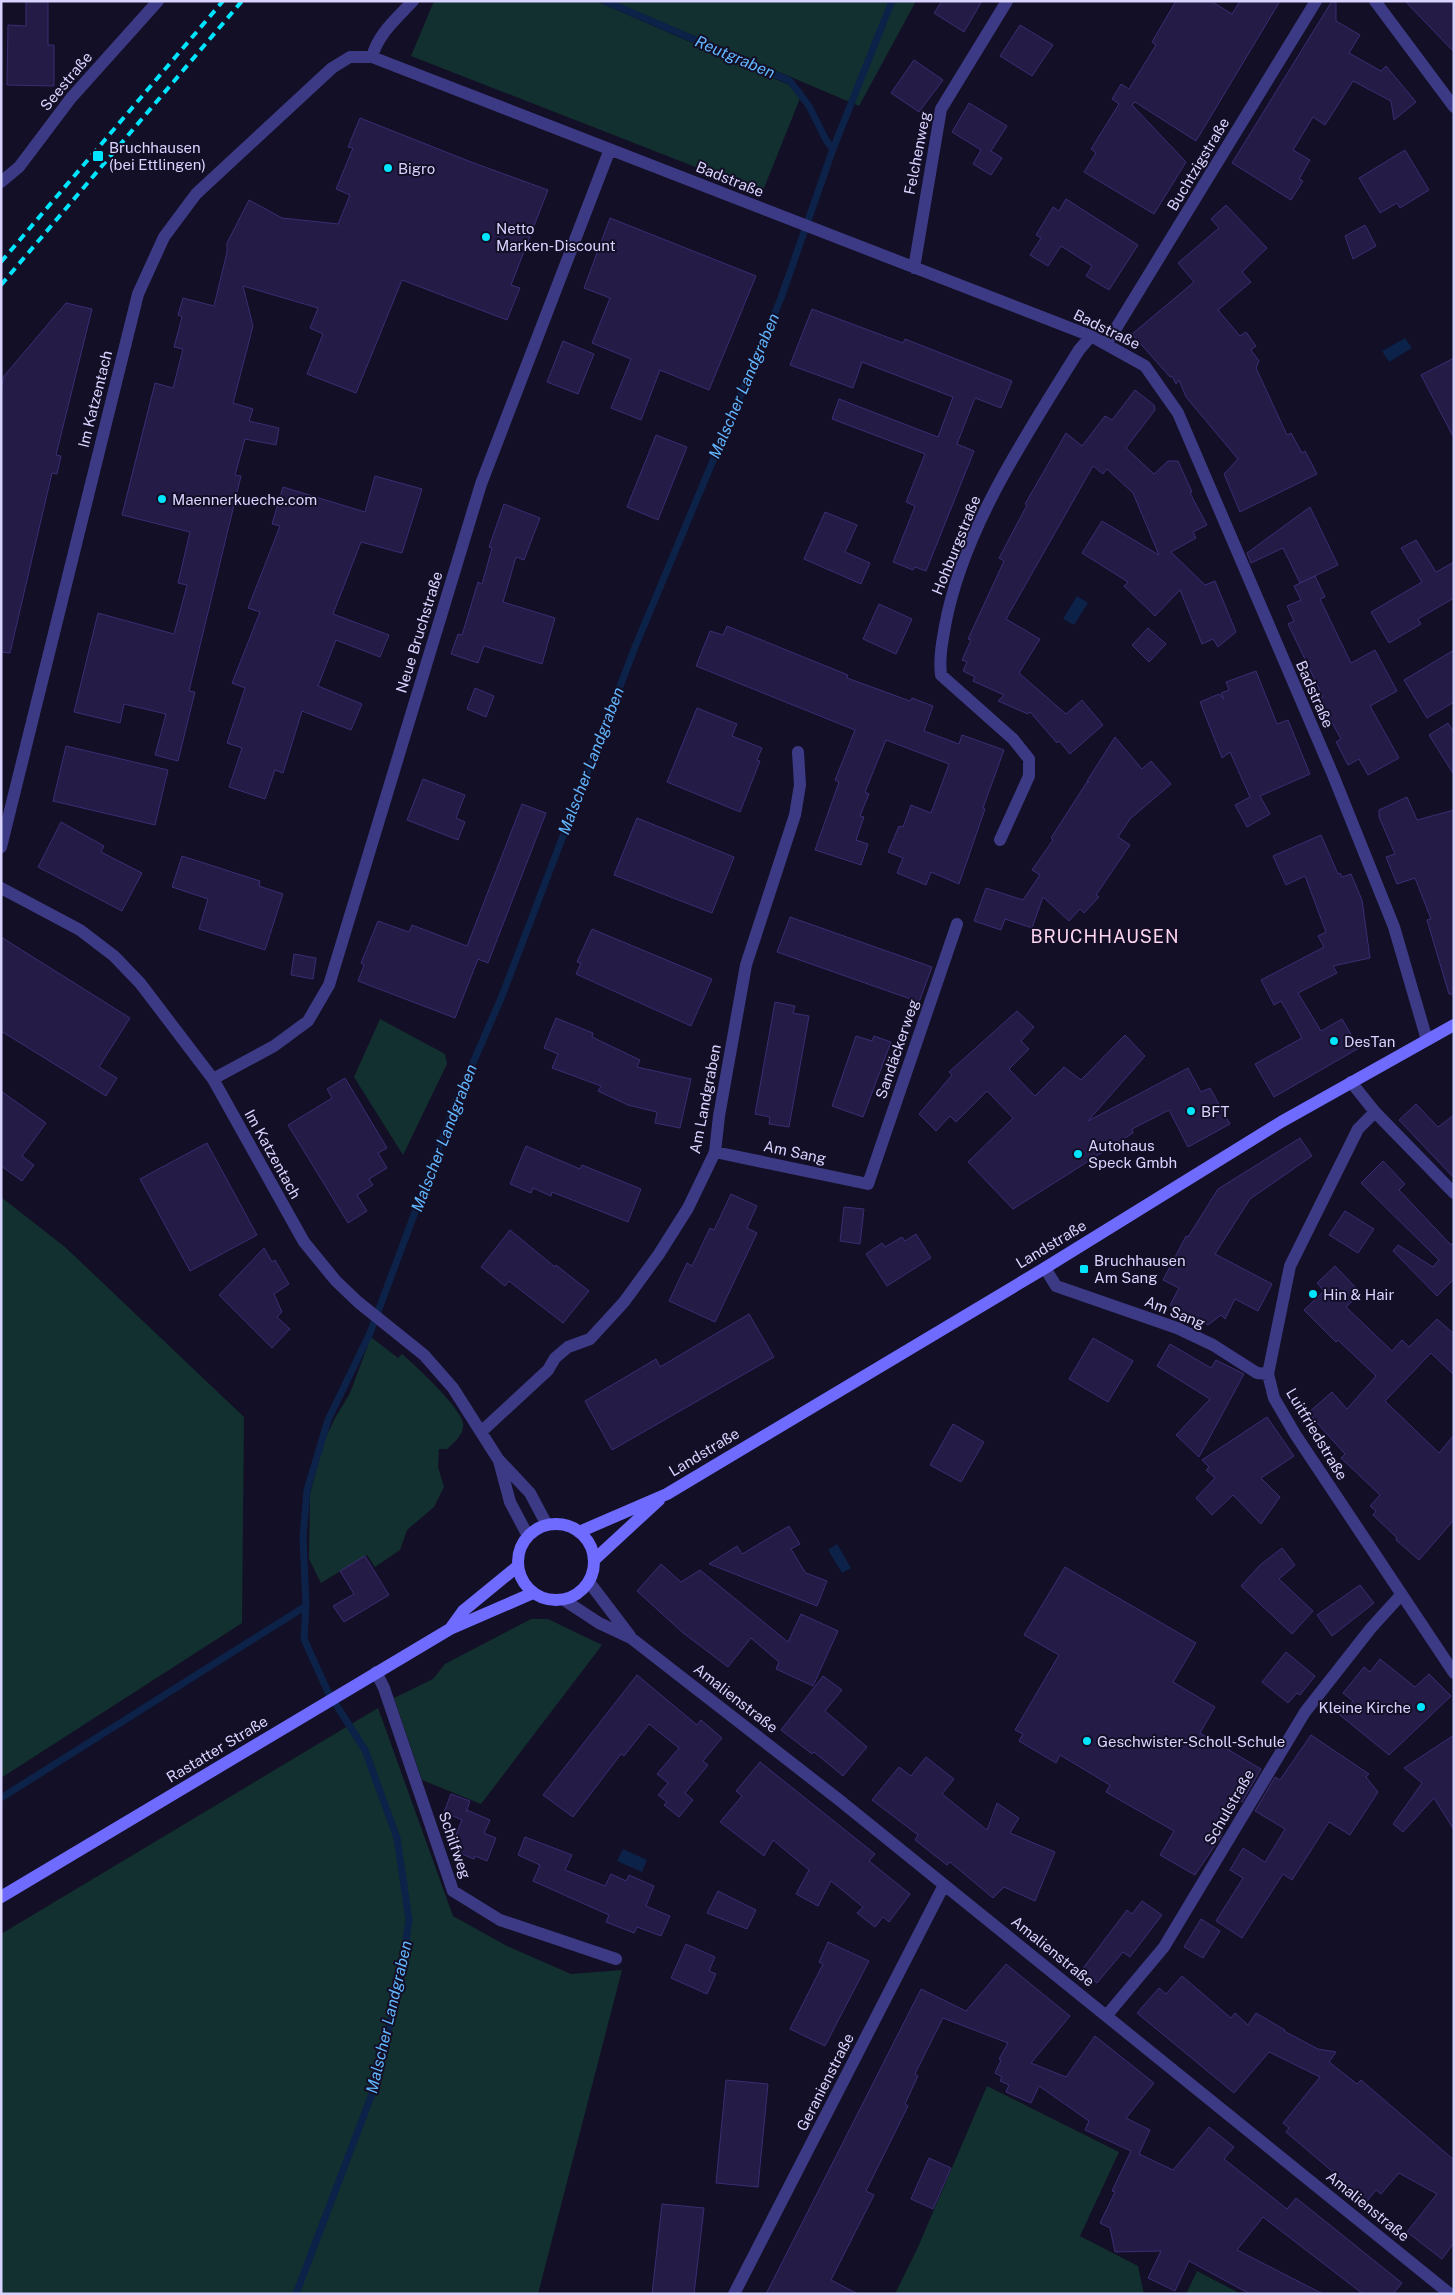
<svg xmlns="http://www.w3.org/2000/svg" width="1455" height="2295" viewBox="0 0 1455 2295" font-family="'Public Sans',sans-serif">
<rect width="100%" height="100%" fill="#130f26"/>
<path fill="#12302f" d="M434 1H596L803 91 762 193 411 56Z
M612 1H916L859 106Z
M380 1019 445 1054 447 1064 403 1155 354 1077Z
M1 1197 65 1247 244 1417 242 1623 1 1778Z
M371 1337 398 1358 402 1354C415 1365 460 1407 463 1423 465 1433 454 1443 447 1449H439L438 1467 444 1487 434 1507 407 1530 400 1550 375 1567 367 1555 321 1583 309 1559 310 1494 324 1441 335 1418 350 1393Z
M531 1619H548L602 1645 481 1804 422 1780 394 1698 433 1679 445 1664Z
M378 1708 453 1916 507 1946 571 1974 622 1970 538 2294H1V1934Z
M987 2086 1119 2152 1080 2236 1138 2266 1144 2294H895L918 2247Z
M1197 2271 1241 2294H1186Z"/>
<path fill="#0c2248" d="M1405 338 1412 348 1389 362 1382 351Z
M1077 596 1088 603 1074 625 1063 619Z
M837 1544 851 1568 842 1573 828 1550Z
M623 1849 647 1860 642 1872 617 1861Z"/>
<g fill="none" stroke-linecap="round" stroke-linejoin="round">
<path stroke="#0c2248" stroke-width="7" d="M605 1 790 81 809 106 826 140 833 149
M1 1798 306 1606
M296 2294 375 2086 400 1982 409 1920 397 1838 365 1750 328 1692 304 1639 306 1606 303 1537 307 1490 328 1420 370 1333 456 1102 502 996 635 647 781 298 833 149 892 1"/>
</g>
<path fill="#241b47" stroke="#3b2d73" d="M26 1H48V45H54V86L7 85 8 25 26 26Z
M942 1H982L964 32 934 13Z
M1176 1H1211L1232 14 1240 1H1280L1196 141 1135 102 1132 105 1186 162 1154 214 1084 172 1096 153 1091 149 1119 104 1112 99 1121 84 1129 89 1156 45 1152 42Z
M1332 1H1336V21L1360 35 1349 53 1381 71 1386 66 1416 102 1394 120 1391 101 1353 81 1325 125 1313 117 1293 150 1310 160 1299 179 1303 181 1291 200 1232 163Z
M1405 1H1454V52L1426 23Z
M1020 25 1053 45 1032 76 1000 56Z
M914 60 943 80 919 112 891 93Z
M969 103 1007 126 991 151 1002 158 991 175 973 164 981 150 952 132Z
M360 118 471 162 548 190 511 285 520 288 507 320 402 280 356 393 307 374 323 334 310 328 318 308 243 286 253 326 233 403 253 409 249 421 279 428 276 445 245 439 235 475 241 476 189 691 195 692 178 761 155 755 166 714 124 704 120 723 74 712 98 613 174 634 187 585 178 583 190 532 122 515 155 383 173 388 183 349 174 347 182 317 178 315 183 298 214 306 227 252V243L249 200 282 218 338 224 350 195 336 189 353 148 348 147Z
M1405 150 1429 190 1400 208 1397 203 1380 213 1359 178Z
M1066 199 1138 245 1109 290 1086 276 1092 266 1061 246 1048 266 1030 255 1041 238 1036 235 1053 207 1059 211Z
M1226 205 1267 248 1242 272 1251 282 1218 310 1240 336 1246 332 1256 346 1251 350 1259 361 1256 368 1287 435 1291 433 1302 453 1305 451 1317 474 1240 512 1224 474 1238 459 1186 397 1179 380 1176 384 1172 376 1170 377 1132 334 1194 282 1178 263 1219 228 1211 219Z
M610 218 756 276 709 390 660 370 641 420 611 408 631 359 592 343 610 298 584 288Z
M1365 225 1376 246 1353 259 1345 236Z
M66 303 92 309 56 455 61 456 57 474 52 473 10 653 1 652V388L4 376Z
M812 309 903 343 905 339 1012 381 1001 408 975 398 957 444 974 451 926 571 915 567 913 570 893 562 915 506 906 502 925 454 832 419 839 399 938 437 953 397 862 362 853 388 790 365Z
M563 341 594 354 578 394 547 382Z
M1454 358V438L1421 375Z
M1135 390 1154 405 1155 410 1126 448 1154 474 1168 461H1178L1192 492 1190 493 1207 525 1193 532 1196 538 1171 552 1205 585 1215 581 1236 632 1218 647 1213 639 1202 644 1180 590 1155 616 1124 586 1128 582 1082 553 1102 521 1159 555 1133 493 1107 469 1103 474 1093 466 1006 619 1040 639 1019 673 1066 714 1082 700 1103 725 1070 754 1059 741 1057 743 1030 712 1028 714 998 701 1004 695 973 681 975 677 963 671 967 662 962 660 971 640 968 639 1004 561 999 558 1027 505 1025 504 1066 433 1082 446 1105 416 1112 420Z
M656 435 687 447 658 520 627 507Z
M375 476 422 489 402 553 361 542 333 614 389 635 380 657 336 640 318 686 362 704 351 730 302 711 283 773 275 770 265 799 229 787 242 748 227 743 245 688 232 683 260 612 248 608 280 526 272 524 283 487 365 512Z
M504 504 540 518 524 560 516 557 503 602 555 618 542 664 484 646 478 663 451 654 458 634 462 635 478 582 482 584 492 548 489 547Z
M1310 507 1338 565 1300 583 1283 548 1251 563 1247 553Z
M825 512 857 525 845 552 870 563 861 584 804 559Z
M1416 540 1436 572 1454 562V598L1418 619 1421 624 1389 643 1371 612 1422 582 1401 548Z
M1315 576 1325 597 1320 599 1351 663 1375 650 1397 691 1370 706 1399 758 1368 775 1359 759 1348 765 1336 742 1341 739 1319 699 1323 697 1288 624 1294 621 1287 606 1301 600 1294 586Z
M879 604 912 619 896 654 863 639Z
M727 626 848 675 847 678 910 701 912 698 933 706 924 731 959 744 962 735 1004 750 983 808 985 809 959 884 931 872 926 885 897 873 903 858 888 852 899 826 903 827 911 805 931 813 949 764 886 740 865 792 869 794 860 816 864 817 856 840 868 844 861 865 815 850 839 782 835 780 855 730 696 666 710 631 723 635Z
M1148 628 1166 644 1149 662 1132 645Z
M1454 650V702L1427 718 1404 680Z
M1256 671 1277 724 1288 720 1310 774 1260 796 1270 814 1247 827 1235 805 1250 797 1230 752 1222 758 1200 702 1219 694 1224 699 1221 693 1229 690 1226 682Z
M475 688 494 696 486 717 467 709Z
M697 708 737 724 732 736 762 748 757 760 760 761 740 812 667 782Z
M1448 723 1454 733V775L1429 735Z
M1115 737 1142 769 1151 761 1171 784 1130 819 1118 837 1130 845 1096 895 1099 897 1084 913 1080 909 1069 921 1043 897 1032 928 1005 919 1001 930 974 921 986 888 1023 900 1040 875 1032 870 1053 840 1051 838 1087 782H1089L1087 781Z
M66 746 168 770 155 825 53 801Z
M423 779 465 795 456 818 465 822 458 840 407 820Z
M1407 797 1417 820 1454 810V994H1449L1427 920 1431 919 1415 878 1397 884 1386 857 1395 854 1379 817V810Z
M522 804 546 813 488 963 478 959 455 1018 358 981 364 965 361 963 378 921 409 932 412 925 467 946Z
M637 818 734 857 712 913 614 875Z
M61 822 104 846 101 852 142 873 122 911 38 867Z
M1321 835 1338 874 1340 873 1342 877 1351 874 1362 900 1370 958 1333 966 1337 973 1298 993 1321 1031 1342 1019 1359 1048 1274 1097 1255 1064 1302 1038 1281 1001 1274 1005 1261 980 1324 947 1318 936 1326 932 1305 876 1286 885 1273 856Z
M182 856 260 881 259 886 283 894 265 950 199 929 208 899 172 887Z
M790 917 932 967 919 1002 777 952Z
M592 929 712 979 691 1026 576 974 581 963 577 962Z
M1 937 130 1018 99 1067 117 1078 106 1096 1 1031Z
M294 954 316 958 313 979 291 975Z
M775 1002 795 1006 793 1013 809 1016 789 1127 769 1124 770 1117 755 1114Z
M1017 1011 1034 1027 1021 1041 1029 1049 1009 1069 1035 1096 1064 1067 1081 1080 1125 1035 1145 1056 1088 1121 1188 1068 1201 1092 1210 1088 1230 1124 1188 1147 1169 1110 1132 1129 1133 1133 1013 1209 968 1162 1013 1118 987 1091 956 1122 950 1116 936 1131 919 1114 952 1075 949 1072Z
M556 1018 593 1033 592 1037 640 1060 637 1067 691 1079 680 1128 655 1123 657 1112 628 1105 598 1091 601 1086 552 1068 558 1054 544 1048Z
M856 1036 872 1041 874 1036 891 1042 863 1117 832 1106Z
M345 1078 387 1148 378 1153 387 1168 369 1179 373 1185 357 1195 367 1211 348 1223 288 1125 332 1098 327 1089Z
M1 1091 46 1123 22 1156 34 1165 22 1181 1 1166Z
M1416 1104 1438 1127 1454 1115V1178L1399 1120Z
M1300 1138 1312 1156 1250 1199 1215 1254 1272 1284 1258 1311 1235 1299 1225 1319 1221 1315 1208 1325 1170 1305 1179 1288 1163 1280 1186 1236 1188 1237 1218 1189Z
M207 1143 257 1235 190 1271 140 1179Z
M526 1146 580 1169 582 1165 641 1189 628 1222 552 1192 551 1196 533 1188 531 1193 510 1184Z
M1383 1161 1405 1184 1399 1190 1451 1245 1454 1242V1279L1437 1296 1393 1251 1398 1245 1433 1267 1439 1260 1361 1183Z
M731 1194 757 1206 747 1228 757 1233 715 1322 669 1301 687 1263 692 1266 710 1228 714 1230Z
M844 1207 864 1209 860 1244 840 1241Z
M1345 1211 1374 1229 1358 1253 1329 1235Z
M510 1230 555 1267 556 1265 589 1291 563 1323 509 1281 505 1286 481 1267Z
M916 1234 931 1258 887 1286 866 1254 882 1243 885 1247 902 1237 905 1241Z
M264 1248 272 1262 275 1260 289 1284 274 1294 282 1312 277 1317 290 1329 272 1348 219 1295Z
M1335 1266 1361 1293 1346 1307 1392 1351 1402 1340 1409 1347 1437 1319 1454 1334V1375L1431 1353 1385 1401 1439 1453 1454 1435V1520L1419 1560 1396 1540 1397 1538 1373 1515 1376 1511 1370 1506 1380 1495 1341 1458 1345 1454 1308 1413 1332 1392 1347 1409 1376 1376 1338 1340 1336 1342 1304 1310 1324 1291 1317 1283Z
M749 1314 774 1357 612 1450 585 1401 656 1359 660 1367Z
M1093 1338 1133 1361 1108 1402 1069 1379Z
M1170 1344 1211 1368 1216 1360 1244 1374 1199 1457 1176 1435 1210 1399 1157 1366Z
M1267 1417 1294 1456 1261 1478 1280 1497 1261 1524 1233 1495 1212 1515 1196 1498 1215 1478 1206 1470 1209 1467 1202 1460Z
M953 1424 984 1442 961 1482 930 1465Z
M789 1526 800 1544 791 1549 803 1569 806 1573 827 1581 817 1606 709 1564 737 1546 742 1554Z
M1282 1548 1295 1565 1279 1579 1313 1611 1292 1634 1241 1586 1260 1565Z
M365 1556 389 1595 344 1622 333 1606 354 1594 340 1571Z
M661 1564 681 1582 700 1570 788 1642 801 1614 838 1631 813 1686 776 1669 779 1662 751 1638 728 1667 682 1632 637 1591Z
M1065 1567 1196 1643 1173 1682 1215 1707 1200 1733 1261 1769 1242 1802 1238 1800 1219 1834 1222 1835 1195 1875 1160 1855 1174 1831 1106 1792 1110 1785 1060 1755 1056 1763 1019 1741 1023 1734 1015 1730 1059 1655 1024 1635Z
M1360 1585 1374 1603 1332 1636 1317 1615Z
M1286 1652 1315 1676 1300 1695 1297 1693 1288 1703 1262 1682Z
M1380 1659 1415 1687 1429 1674 1451 1696 1389 1755 1340 1715 1353 1701 1343 1693 1364 1667 1370 1672Z
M637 1675 697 1725 701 1720 722 1738 703 1761 708 1765 685 1793 693 1800 679 1817 664 1805 667 1802 658 1795 668 1783 657 1774 679 1748 649 1724 624 1756 621 1754 573 1817 543 1795Z
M823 1676 842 1690 825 1711 867 1747 843 1776 814 1752 812 1754 781 1730Z
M1311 1735 1369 1774 1366 1777 1378 1792 1350 1835 1329 1822 1292 1880 1283 1874 1242 1938 1216 1921 1243 1878 1230 1870 1243 1848 1265 1862 1285 1829 1255 1811 1275 1777 1280 1780Z
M1454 1735V1830L1434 1798 1403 1832 1393 1824 1422 1783 1404 1768Z
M926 1757 954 1779 942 1794 987 1830 997 1803 1019 1818 1010 1833 1055 1852 1035 1901 1004 1887 993 1898 950 1862 947 1865 915 1840 918 1835 872 1800 899 1767 911 1776Z
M760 1762 875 1854 869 1861 910 1894 889 1922 883 1917 875 1927 857 1913 863 1907 831 1881 818 1906 796 1894 809 1870 773 1840 764 1856 720 1822 742 1796 736 1791Z
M451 1794 470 1801 466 1812 467 1810 490 1820 484 1833 496 1838 487 1861 475 1856 474 1859 450 1849 462 1820 444 1812Z
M525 1837 572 1855 565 1870 605 1886 611 1874 626 1881 629 1875 654 1886 646 1906 670 1916 661 1936 637 1927 634 1933 606 1922 609 1915 533 1881 540 1865 518 1855Z
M718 1891 756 1910 747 1929 707 1913Z
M1142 1901 1162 1915 1130 1957 1123 1952 1097 1983 1081 1971 1127 1910 1132 1914Z
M1201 1919 1220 1931 1203 1958 1184 1947Z
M828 1942 869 1961 825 2046 790 2029 823 1964 819 1962Z
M686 1944 715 1957 709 1971 716 1974 707 1994 671 1978Z
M1006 1964 1070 2016 1031 2063 1066 2077 1095 2036 1154 2083 1126 2118 1150 2130 1139 2154 1173 2170 1209 2127 1234 2147 1224 2159 1287 2209 1296 2198 1320 2217 1402 2283 1393 2294H1363L1263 2217 1237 2250 1323 2294H1250L1189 2261 1175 2291 1148 2278 1161 2251 1115 2252 1110 2228 1100 2223 1115 2192 1112 2191 1131 2151 1085 2130 1089 2121 1039 2086 1031 2103 1006 2092 1009 2085 1000 2081 1002 2077 995 2073 1001 2060 999 2059 1008 2043 943 2018 915 2074 918 2076 905 2104 908 2106 866 2191 874 2195 831 2280 858 2294H766L921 1989 966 2011Z
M1182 1976 1231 2018 1235 2013 1248 2025 1256 2013 1285 2030 1284 2031 1318 2049 1336 2052 1329 2062 1357 2084 1361 2080 1454 2160V2243L1442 2259 1407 2232 1437 2194 1399 2173 1381 2194 1376 2190 1367 2201 1286 2132 1289 2128 1283 2123 1320 2077 1269 2052 1234 2093 1137 2013 1159 1988 1166 1994Z
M726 2080 768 2084 758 2187 716 2183Z
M929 2158 951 2168 933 2209 911 2199Z
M662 2204 704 2208 694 2294H652Z"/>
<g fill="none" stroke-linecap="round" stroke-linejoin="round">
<path stroke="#3d3a85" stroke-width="12" d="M1375 1 1454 107
M372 57C378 34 396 19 413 1
M1 182 19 167 71 98 158 1
M914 268 941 109 1007 1
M1107 343 1316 1
M1000 840 1029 776V759L1013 739 941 675C939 658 942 643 945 626 963 528 1027 434 1079 350L1091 336
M1 847 138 294 164 237 196 194 332 68 350 57H372L1091 336 1145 366 1178 413 1333 775 1394 927 1427 1040
M1 888 80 930 114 956 140 983 213 1079 304 1242 336 1281 358 1302 424 1355 453 1388 498 1459 530 1493 547 1525
M213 1079 274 1046 308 1021 329 985 481 484 610 149
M1351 1082 1375 1112 1454 1193
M1375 1112 1358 1129 1290 1266 1268 1374 1274 1398 1295 1434 1454 1673
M715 1152 868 1184 957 924
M1045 1268 1056 1286 1177 1328 1213 1345 1257 1373 1268 1374
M482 1431 548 1370 555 1358 568 1347 590 1339 624 1302 659 1254 688 1208 715 1152 719 1116 746 965 795 815 800 785 798 752
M499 1461 510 1502 528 1536
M589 1582 630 1636
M564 1600 599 1623 631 1638 838 1799 1450 2294
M376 1672 384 1688 453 1891 500 1920 616 1959
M1107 2015 1164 1947 1305 1712 1371 1628 1401 1595
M734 2294 944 1885"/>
<path stroke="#6f6bff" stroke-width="12" d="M518 1562a38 38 0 1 1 76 0a38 38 0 1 1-76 0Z
M579 1532 667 1494 1045 1268 1281 1122 1454 1025
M594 1560 659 1500
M450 1629 463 1611 518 1566
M1 1897 450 1629 533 1593"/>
<path stroke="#00e5ff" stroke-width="4" stroke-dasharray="8 6" stroke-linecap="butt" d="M1 262 223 1
M1 285 242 1"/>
</g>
<g fill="#00e5ff" stroke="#130f26" stroke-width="2">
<rect x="92" y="150" width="12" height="12" rx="2.5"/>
<circle cx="388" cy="168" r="5"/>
<circle cx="486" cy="237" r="5"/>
<circle cx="162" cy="499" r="5"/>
<circle cx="1334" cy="1041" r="5"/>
<circle cx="1191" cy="1111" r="5"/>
<circle cx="1078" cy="1154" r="5"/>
<rect x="1079" y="1264" width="10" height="10" rx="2.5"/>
<circle cx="1313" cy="1294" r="5"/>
<circle cx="1421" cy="1707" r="5"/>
<circle cx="1087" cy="1741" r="5"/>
</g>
<g text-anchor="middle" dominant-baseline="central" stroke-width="4" stroke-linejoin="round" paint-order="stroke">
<g font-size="15" fill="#d9d4ff" stroke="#130f26">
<text transform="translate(66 81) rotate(-50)">Seestraße</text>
<text transform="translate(917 153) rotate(-79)">Felchenweg</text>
<text transform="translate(1198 164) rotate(-59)">Buchtzigstraße</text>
<text transform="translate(730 179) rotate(22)">Badstraße</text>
<text transform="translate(1107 329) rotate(26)">Badstraße</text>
<text transform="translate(95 399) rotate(-76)">Im Katzentach</text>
<text transform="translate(956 545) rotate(-68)">Hohburgstraße</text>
<text transform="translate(419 632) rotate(-73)">Neue Bruchstraße</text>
<text transform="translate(1315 694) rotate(66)">Badstraße</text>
<text transform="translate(897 1049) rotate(-71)">Sandäckerweg</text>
<text transform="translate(705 1099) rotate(-79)">Am Landgraben</text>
<text transform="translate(795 1152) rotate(12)">Am Sang</text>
<text transform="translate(273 1154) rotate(61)">Im Katzentach</text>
<text transform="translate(1051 1244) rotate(-31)">Landstraße</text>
<text transform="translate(1175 1312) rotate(22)">Am Sang</text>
<text transform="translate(1317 1434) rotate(59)">Luitfriedstraße</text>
<text transform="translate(704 1452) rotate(-31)">Landstraße</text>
<text transform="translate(736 1698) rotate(38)">Amalienstraße</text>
<text transform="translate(217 1749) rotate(-31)">Rastatter Straße</text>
<text transform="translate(1229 1807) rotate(-60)">Schulstraße</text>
<text transform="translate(455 1845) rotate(71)">Schilfweg</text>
<text transform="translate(1053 1951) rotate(39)">Amalienstraße</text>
<text transform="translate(825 2082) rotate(-63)">Geranienstraße</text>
<text transform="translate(1368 2206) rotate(39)">Amalienstraße</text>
</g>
<g font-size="15" fill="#d9d4ff" stroke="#130f26" text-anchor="start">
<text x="109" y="147">Bruchhausen<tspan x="109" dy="17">(bei Ettlingen)</tspan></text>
<text x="398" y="168">Bigro</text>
<text x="496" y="228">Netto<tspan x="496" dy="17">Marken-Discount</tspan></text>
<text x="172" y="499">Maennerkueche.com</text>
<text x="1344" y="1041">DesTan</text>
<text x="1201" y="1111">BFT</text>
<text x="1088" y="1145">Autohaus<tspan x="1088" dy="17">Speck Gmbh</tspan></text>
<text x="1094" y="1260">Bruchhausen<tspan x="1094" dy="17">Am Sang</tspan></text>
<text x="1323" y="1294">Hin &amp; Hair</text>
<text x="1411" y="1707" text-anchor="end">Kleine Kirche</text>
<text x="1097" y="1741">Geschwister-Scholl-Schule</text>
</g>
<g font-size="16" font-style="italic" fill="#62b6ff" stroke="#130f26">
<text transform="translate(735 57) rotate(23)">Reutgraben</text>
<text transform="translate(744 386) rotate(-67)">Malscher Landgraben</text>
<text transform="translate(591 761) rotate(-69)">Malscher Landgraben</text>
<text transform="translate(444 1138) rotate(-69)">Malscher Landgraben</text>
<text transform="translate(389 2017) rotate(-77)">Malscher Landgraben</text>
</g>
<g font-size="18" letter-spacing="1" fill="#ffd6f0" stroke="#130f26">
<text x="1105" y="936">BRUCHHAUSEN</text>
</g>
</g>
<rect width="1455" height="2295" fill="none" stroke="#d9d4ff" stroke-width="5"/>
</svg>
